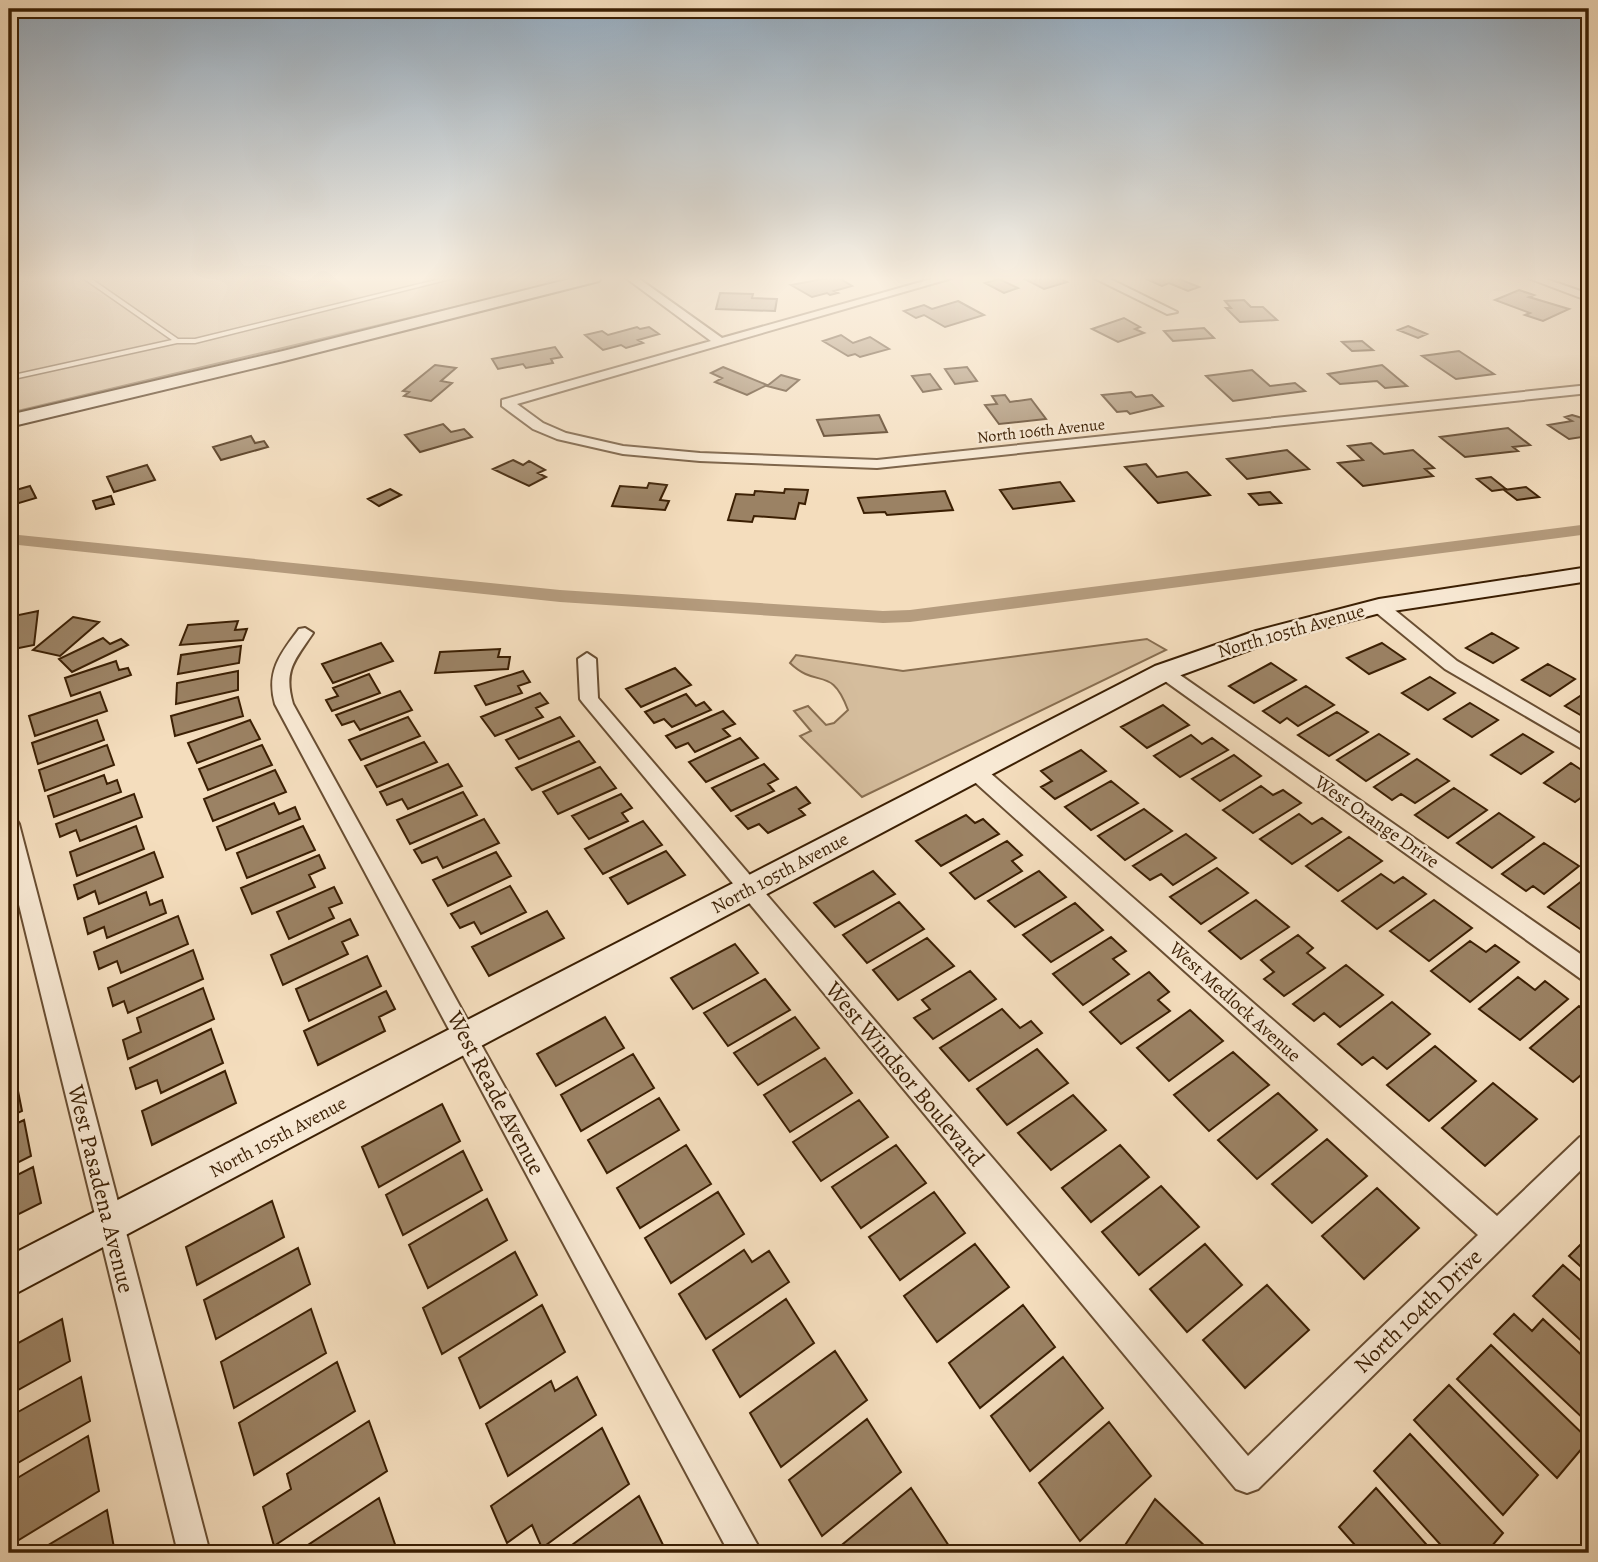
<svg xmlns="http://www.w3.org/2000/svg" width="1598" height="1562" viewBox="0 0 1598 1562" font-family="Alegreya,serif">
<rect width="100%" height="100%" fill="#f4ddbd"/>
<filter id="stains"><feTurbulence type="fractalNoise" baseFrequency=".00286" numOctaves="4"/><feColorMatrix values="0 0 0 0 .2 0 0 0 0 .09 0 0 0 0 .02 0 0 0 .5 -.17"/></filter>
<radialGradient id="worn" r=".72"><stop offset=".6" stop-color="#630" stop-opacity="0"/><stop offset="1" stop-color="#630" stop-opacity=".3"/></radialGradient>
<path fill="#d5bd9d" stroke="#886e50" stroke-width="2" d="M9 278H578L9 413Z
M1147 639 1166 650 862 797 800 736 811 731 794 711 808 706 826 725 834 723 848 710C831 664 818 690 790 663L796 655 903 671Z"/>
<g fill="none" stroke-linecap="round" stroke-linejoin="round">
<path fill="#b59c7e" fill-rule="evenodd" d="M1589 524V534L910 622 883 623 560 602 9 544V534L560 590 883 611 910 610Z"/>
</g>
<path fill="#9b8264" stroke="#3b1f03" stroke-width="2" d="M828 278H839L852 286 834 291 838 293 830 295 827 293 812 297 791 285Z
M1023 278H1059L1067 282 1044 289Z
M1144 278H1177L1199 287 1188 291 1169 283 1162 286Z
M999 279 1018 288 1004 293 985 283Z
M1519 290 1534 295 1529 297 1569 309 1543 321 1525 315 1530 313 1495 300Z
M720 293 753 294 752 298 777 299 775 311 716 309Z
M1244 300 1251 307H1263L1277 320 1240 322 1226 308H1231L1225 301Z
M958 301 984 315 945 327 924 315 916 318 904 311 924 305 932 309Z
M1124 318 1140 327 1135 329 1144 333 1118 342 1092 329Z
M1408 326 1427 334 1418 338 1398 330Z
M637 327 640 329 649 327 659 334 638 340 643 343 626 348 621 345 603 350 585 335 602 331 608 335Z
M1204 328 1214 338 1173 341 1164 331Z
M841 335 853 343 870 337 889 349 860 357 855 354 848 356 823 341Z
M1362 341 1373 350 1352 351 1342 342Z
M555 347 562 357 551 359 553 363 526 368 523 364 498 369 492 359Z
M1459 351 1494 374 1456 379 1422 356Z
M435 365 456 368 441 381 452 383 431 401 404 396 409 392 403 391Z
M1382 365 1407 386 1385 388 1377 381 1340 384 1328 374Z
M723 367 767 385 747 395 715 382 722 378 711 373Z
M967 367 977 381 955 384 945 369Z
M1252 370 1270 386 1295 383 1305 391 1233 401 1206 376Z
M930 374 941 389 923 392 912 376Z
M781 375 799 380 786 391 767 386Z
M1131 392 1136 397 1152 395 1163 406 1130 414 1127 411 1117 412 1102 395Z
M1005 395 1010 402 1031 399 1046 419 999 424 985 405 997 404 992 396Z
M879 415 887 432 824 436 817 420Z
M1572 415 1589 420V436L1569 439 1548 425 1572 421 1565 417Z
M443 424 451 432 464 429 472 437 420 452 405 435Z
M1508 428 1530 445 1513 447 1518 451 1465 457 1440 437Z
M251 436 255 443 264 441 268 447 221 460 213 447Z
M1371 443 1384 454 1413 450 1434 468 1425 469 1433 476 1363 486 1338 463 1363 460 1348 446Z
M1287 450 1309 469 1247 479 1227 459Z
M513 460 523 465 529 461 545 470 538 473 546 477 529 486 493 469Z
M1146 464 1157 477 1187 472 1210 495 1158 503 1125 467Z
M147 465 155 480 114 492 107 477Z
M1491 477 1506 489 1492 491 1477 479Z
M1060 482 1074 501 1013 509 1000 490Z
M649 483 667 485 660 500 669 501 665 510 612 506 620 486 647 488Z
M30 486 36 498 9 506V492Z
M1526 487 1539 497 1517 500 1504 490Z
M390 489 401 495 379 506 368 499Z
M785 489 808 490 805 504 799 503 795 519 754 516 752 522 728 520 736 494 754 495 755 491 784 493Z
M945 491 953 510 887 515 885 512 864 513 858 498Z
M1270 492 1281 503 1259 505 1249 494Z
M111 496 114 504 96 509 93 501Z
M38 611 34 645 9 650V617Z
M73 617 99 622 60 656 33 650Z
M238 621 235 630 247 629 243 640 180 645 188 625Z
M1492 633 1518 648 1493 663 1466 648Z
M103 638 110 644 121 639 128 645 72 672 59 659Z
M381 643 393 661 333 683 322 664Z
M1382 643 1405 659 1369 674 1347 658Z
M241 646 239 663 178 674 181 655Z
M500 649 498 657H510L508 669 435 673 440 652Z
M116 661 119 670 128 668 131 675 71 696 65 678Z
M1271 663 1296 680 1254 703 1229 686Z
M1548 664 1575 679 1550 696 1522 680Z
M675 668 691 685 641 707 626 689Z
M238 671V690L176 704 177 683Z
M523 671 530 682 518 686 522 693 486 705 475 686Z
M369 674 380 693 332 711 326 700 338 696 333 688Z
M1430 677 1455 693 1428 710 1402 693Z
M1306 686 1334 705 1298 726 1287 718 1280 723 1263 711Z
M1589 690V720L1565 706Z
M400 691 412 710 360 730 354 721 342 725 336 715Z
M100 692 107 711 35 736 29 716Z
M540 693 548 703 536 708 543 717 495 736 481 717Z
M686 694 696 706 704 702 711 710 672 727 664 719 654 723 645 712Z
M238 697 243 716 175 736 171 716Z
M1470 703 1498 720 1472 737 1444 719Z
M1163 705 1189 725 1147 748 1121 727Z
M723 711 735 724 723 729 730 736 695 752 688 743 676 748 666 736Z
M1337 712 1368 732 1329 756 1298 735Z
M408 717 420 736 361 760 349 740Z
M560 717 574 736 519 759 506 740Z
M97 720 104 740 38 764 32 743Z
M250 720 260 739 197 763 188 743Z
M1379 734 1409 754 1366 781 1337 760Z
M1523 734 1553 752 1521 774 1491 755Z
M1191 735 1202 744 1212 738 1228 750 1180 777 1154 756Z
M740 738 758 758 706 782 689 762Z
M579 741 595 762 532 790 516 768Z
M424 742 437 762 377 787 365 766Z
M107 745 114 765 45 791 39 770Z
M262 745 272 765 208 790 199 769Z
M1081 750 1106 771 1055 799 1041 787 1052 781 1041 771Z
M1234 755 1261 776 1220 801 1192 779Z
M1417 759 1449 781 1415 803 1401 794 1392 800 1374 787Z
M1571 763 1589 775V792L1575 802 1544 783Z
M448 764 462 786 408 809 402 799 387 805 380 792Z
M764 764 778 779 768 784 774 791 731 811 712 788Z
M600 767 616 788 558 814 543 792Z
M275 770 286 792 213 821 204 799Z
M104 775 107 784 117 780 121 792 54 817 48 796Z
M1111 781 1138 803 1091 830 1065 807Z
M1261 786 1273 795 1283 790 1301 803 1253 833 1223 810Z
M796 787 810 803 799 809 805 815 768 833 759 824 748 829 736 816Z
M1454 788 1487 810 1448 838 1415 815Z
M463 792 477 815 410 844 397 820Z
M134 794 142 817 80 841 76 830 60 837 56 824Z
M621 794 632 808 622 813 628 821 589 839 572 816Z
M274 803 279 814 295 807 300 819 226 850 217 827Z
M1144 809 1172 831 1125 860 1098 836Z
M1499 813 1534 837 1492 868 1457 843Z
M1299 814 1312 824 1322 818 1341 832 1292 864 1260 839Z
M966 815 975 823 983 819 999 834 941 866 916 841Z
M484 819 499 843 443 868 437 857 422 863 414 850Z
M643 821 662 845 603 874 585 849Z
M136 826 144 849 77 876 70 852Z
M303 826 315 850 247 878 237 853Z
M1186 834 1216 858 1173 885 1161 874 1150 880 1133 866Z
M1349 837 1382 861 1338 891 1306 866Z
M1007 841 1022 855 1012 861 1022 871 975 899 950 873Z
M1544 843 1579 866 1544 894 1533 886 1526 891 1502 874Z
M666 851 685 875 628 904 610 878Z
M154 852 163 877 99 904 95 891 78 899 74 885Z
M496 852 511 876 448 906 433 880Z
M319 855 325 868 309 875 315 887 252 914 241 888Z
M1217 868 1248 893 1201 924 1170 897Z
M873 871 895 894 835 927 814 903Z
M1039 871 1066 897 1015 927 988 901Z
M1381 874 1394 883 1403 877 1426 894 1377 929 1342 901Z
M1587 877 1589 879V930L1586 933 1548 907Z
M510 886 526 912 481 934 474 922 460 928 451 914Z
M334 887 342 903 329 908 334 918 289 939 277 912Z
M146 892 150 905 162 900 166 913 107 938 104 927 88 934 84 918Z
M1256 900 1289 927 1241 959 1209 931Z
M1434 900 1472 928 1429 961 1390 931Z
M899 902 924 929 867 963 843 935Z
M1075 903 1103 930 1051 962 1023 935Z
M547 911 564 938 489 976 472 947Z
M178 916 188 944 121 973 117 961 99 969 94 952Z
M350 919 358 935 342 942 348 954 283 985 271 955Z
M1298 935 1313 948 1307 953 1325 968 1284 996 1264 979 1274 972 1261 960Z
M1111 937 1126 951 1113 959 1129 974 1083 1005 1053 974Z
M927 938 954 966 898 1000 873 970Z
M1470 941 1486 952 1495 945 1519 962 1470 1002 1431 971Z
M735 944 758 973 693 1009 671 978Z
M193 950 203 979 128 1013 124 1001 113 1006 108 988Z
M367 956 381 986 309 1021 296 989Z
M1346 965 1383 995 1340 1027 1324 1013 1314 1021 1293 1004Z
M970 971 996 999 933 1039 914 1018 930 1009 922 1000Z
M1149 972 1169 992 1158 1000 1170 1011 1121 1044 1090 1012Z
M1518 977 1535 990 1545 981 1568 999 1520 1040 1479 1009Z
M765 979 790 1010 728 1046 704 1013Z
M203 988 214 1019 128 1059 123 1040 141 1032 137 1018Z
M386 991 395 1009 379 1017 385 1031 318 1065 304 1031Z
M1392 1002 1430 1034 1387 1069 1373 1057 1362 1065 1338 1044Z
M1579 1006 1589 1014V1068L1573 1082 1530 1048Z
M1002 1009 1020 1028 1031 1021 1042 1033 969 1081 940 1048Z
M1190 1010 1223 1041 1169 1081 1137 1048Z
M605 1017 624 1048 556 1086 537 1054Z
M795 1017 819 1048 758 1085 734 1053Z
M211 1029 223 1063 161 1093 157 1080 136 1089 130 1068Z
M1435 1046 1476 1081 1429 1121 1387 1085Z
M1037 1049 1068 1083 1007 1125 977 1089Z
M1233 1052 1269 1085 1209 1131 1174 1095Z
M633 1054 654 1088 581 1131 561 1095Z
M825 1058 852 1093 790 1132 764 1095Z
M225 1071 236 1103 152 1145 142 1111Z
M15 1076 22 1111 9 1117V1078Z
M1493 1083 1537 1119 1485 1166 1442 1128Z
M1278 1093 1317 1130 1257 1179 1218 1140Z
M1073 1095 1106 1130 1051 1170 1018 1133Z
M659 1098 679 1130 607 1173 588 1140Z
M859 1100 888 1137 821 1181 793 1142Z
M442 1104 460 1141 379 1187 362 1147Z
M24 1120 31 1156 9 1167V1127Z
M1327 1139 1367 1176 1312 1223 1272 1184Z
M686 1145 711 1184 640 1228 617 1188Z
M896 1145 926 1183 861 1228 832 1187Z
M1120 1145 1149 1177 1091 1222 1062 1188Z
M463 1151 482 1190 403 1235 386 1195Z
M33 1167 41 1203 9 1219V1179Z
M1161 1186 1199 1227 1139 1275 1102 1232Z
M1377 1188 1419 1228 1364 1279 1322 1236Z
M718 1192 744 1234 671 1283 645 1238Z
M934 1192 965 1233 900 1280 869 1237Z
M487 1199 507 1240 428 1288 409 1245Z
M272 1201 284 1237 197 1285 186 1247Z
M1587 1238 1589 1241V1274L1569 1256Z
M975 1244 1009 1287 937 1342 904 1296Z
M1205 1244 1242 1285 1187 1332 1150 1289Z
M298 1248 310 1284 216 1339 204 1300Z
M744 1250 752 1262 769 1251 789 1282 706 1339 679 1294Z
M515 1252 537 1295 442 1354 423 1308Z
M1563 1265 1589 1288V1348L1533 1296Z
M1267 1285 1309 1330 1245 1388 1203 1340Z
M786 1299 814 1343 740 1397 713 1350Z
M542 1305 565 1352 480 1408 459 1358Z
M1023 1305 1055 1347 980 1408 949 1363Z
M311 1309 326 1353 234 1408 221 1362Z
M1514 1314 1532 1331 1543 1319 1589 1362V1424L1494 1334Z
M62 1319 70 1361 9 1395V1348Z
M1491 1345 1589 1440 1557 1478 1457 1379Z
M835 1351 867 1400 781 1467 750 1413Z
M1063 1357 1103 1408 1030 1471 991 1416Z
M337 1362 355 1411 254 1475 239 1423Z
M81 1377 90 1421 9 1468V1417Z
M577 1377 596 1415 508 1476 486 1424 551 1381 555 1391Z
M1449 1385 1538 1475 1503 1515 1414 1420Z
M867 1419 901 1472 822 1536 789 1480Z
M369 1421 387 1471 274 1546 263 1507 291 1489 287 1474Z
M1109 1422 1151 1476 1080 1541 1039 1483Z
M602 1428 629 1484 542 1548 532 1525 507 1543 491 1506Z
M1410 1434 1503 1533 1486 1553H1448L1374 1471Z
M88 1436 99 1491 9 1546V1483Z
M911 1488 949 1546 940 1553H832Z
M1376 1488 1434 1553H1362L1339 1527Z
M639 1496 667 1553H561Z
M379 1498 398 1553H307L305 1547Z
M1155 1499 1209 1550 1207 1553H1120Z
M107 1510 115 1553H35Z"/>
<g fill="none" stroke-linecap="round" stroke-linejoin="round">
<defs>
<path id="lane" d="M83 278H90L178 339H195L444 278H454L195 343H177L9 380V376L172 340Z"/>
<path id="street" d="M626 278H638L722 338 935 278H952L517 404 543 423 566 433 623 446 700 453 877 460 1589 385V393L877 468 700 461 623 454 557 439 533 429 502 406V400L711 341Z
M1094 278H1108L1177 312 1167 314Z
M1528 278H1543L1589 294V301Z
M1379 601 1385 602 1457 661 1589 739V753L1445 669 1373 610 1371 606 1373 602Z
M305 628 313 633C295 660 283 670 293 704L762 1553H729L275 704C266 672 280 654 299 629Z
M587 653 596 659 598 698 1248 1456 1478 1235 967 775 964 770 967 765H981L1497 1216 1580 1137 1589 1133V1162L1258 1489 1247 1493 1236 1489 583 703 580 699 578 659Z
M1164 666 1170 668 1589 960V981L1581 979 1158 676 1155 672Z
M9 817 16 819 19 824 210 1553H178L9 864Z"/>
<path id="secondary" d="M574 278H601L599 281 284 361 9 427V415L283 351Z
M1589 567V581L1380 613 1274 641 1173 678 9 1297V1256L1155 666 1256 631 1379 599Z"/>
</defs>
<use href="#lane" stroke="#694e32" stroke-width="3"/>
<use href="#street" stroke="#694e32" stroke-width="4"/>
<use href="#secondary" stroke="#3b1f03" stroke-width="4"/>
<use href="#lane" fill="#f8e9d4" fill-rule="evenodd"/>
<use href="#street" fill="#f8e9d4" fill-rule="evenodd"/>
<use href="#secondary" fill="#f8e9d4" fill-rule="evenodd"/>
</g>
<linearGradient id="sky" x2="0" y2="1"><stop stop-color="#93aabe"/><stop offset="0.56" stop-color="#faf0e1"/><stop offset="1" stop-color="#faf0e1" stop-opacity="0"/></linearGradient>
<rect width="1598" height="497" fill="url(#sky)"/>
<g text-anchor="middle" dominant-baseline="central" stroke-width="5" stroke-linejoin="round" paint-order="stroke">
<g font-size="16" fill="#3b1f03" stroke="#f8e9d4">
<text transform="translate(1041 431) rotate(-6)">North 106th Avenue</text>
</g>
<g font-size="19" fill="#3b1f03" stroke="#f8e9d4">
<text transform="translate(1291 631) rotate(-16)">North 105th Avenue</text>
<text transform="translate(1377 822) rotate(35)">West Orange Drive</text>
<text transform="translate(780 873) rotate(-28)">North 105th Avenue</text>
<text transform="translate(1235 1002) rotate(42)">West Medlock Avenue</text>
<text transform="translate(278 1137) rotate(-28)">North 105th Avenue</text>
</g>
<g font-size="23" fill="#3b1f03" stroke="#f8e9d4">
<text transform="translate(905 1074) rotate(50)">West Windsor Boulevard</text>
<text transform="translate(496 1093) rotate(62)">West Reade Avenue</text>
<text transform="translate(101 1189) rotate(76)">West Pasadena Avenue</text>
<text transform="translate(1418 1311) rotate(-44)">North 104th Drive</text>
</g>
</g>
<rect width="1598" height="1562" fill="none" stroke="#f4ddbd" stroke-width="35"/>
<rect x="10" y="10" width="1577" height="1541" fill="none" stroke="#3b1f03" stroke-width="3.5"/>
<rect x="18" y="18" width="1563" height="1527" fill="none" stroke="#3b1f03" stroke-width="2"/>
<rect width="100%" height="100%" filter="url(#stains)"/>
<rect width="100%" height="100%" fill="url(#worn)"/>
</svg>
